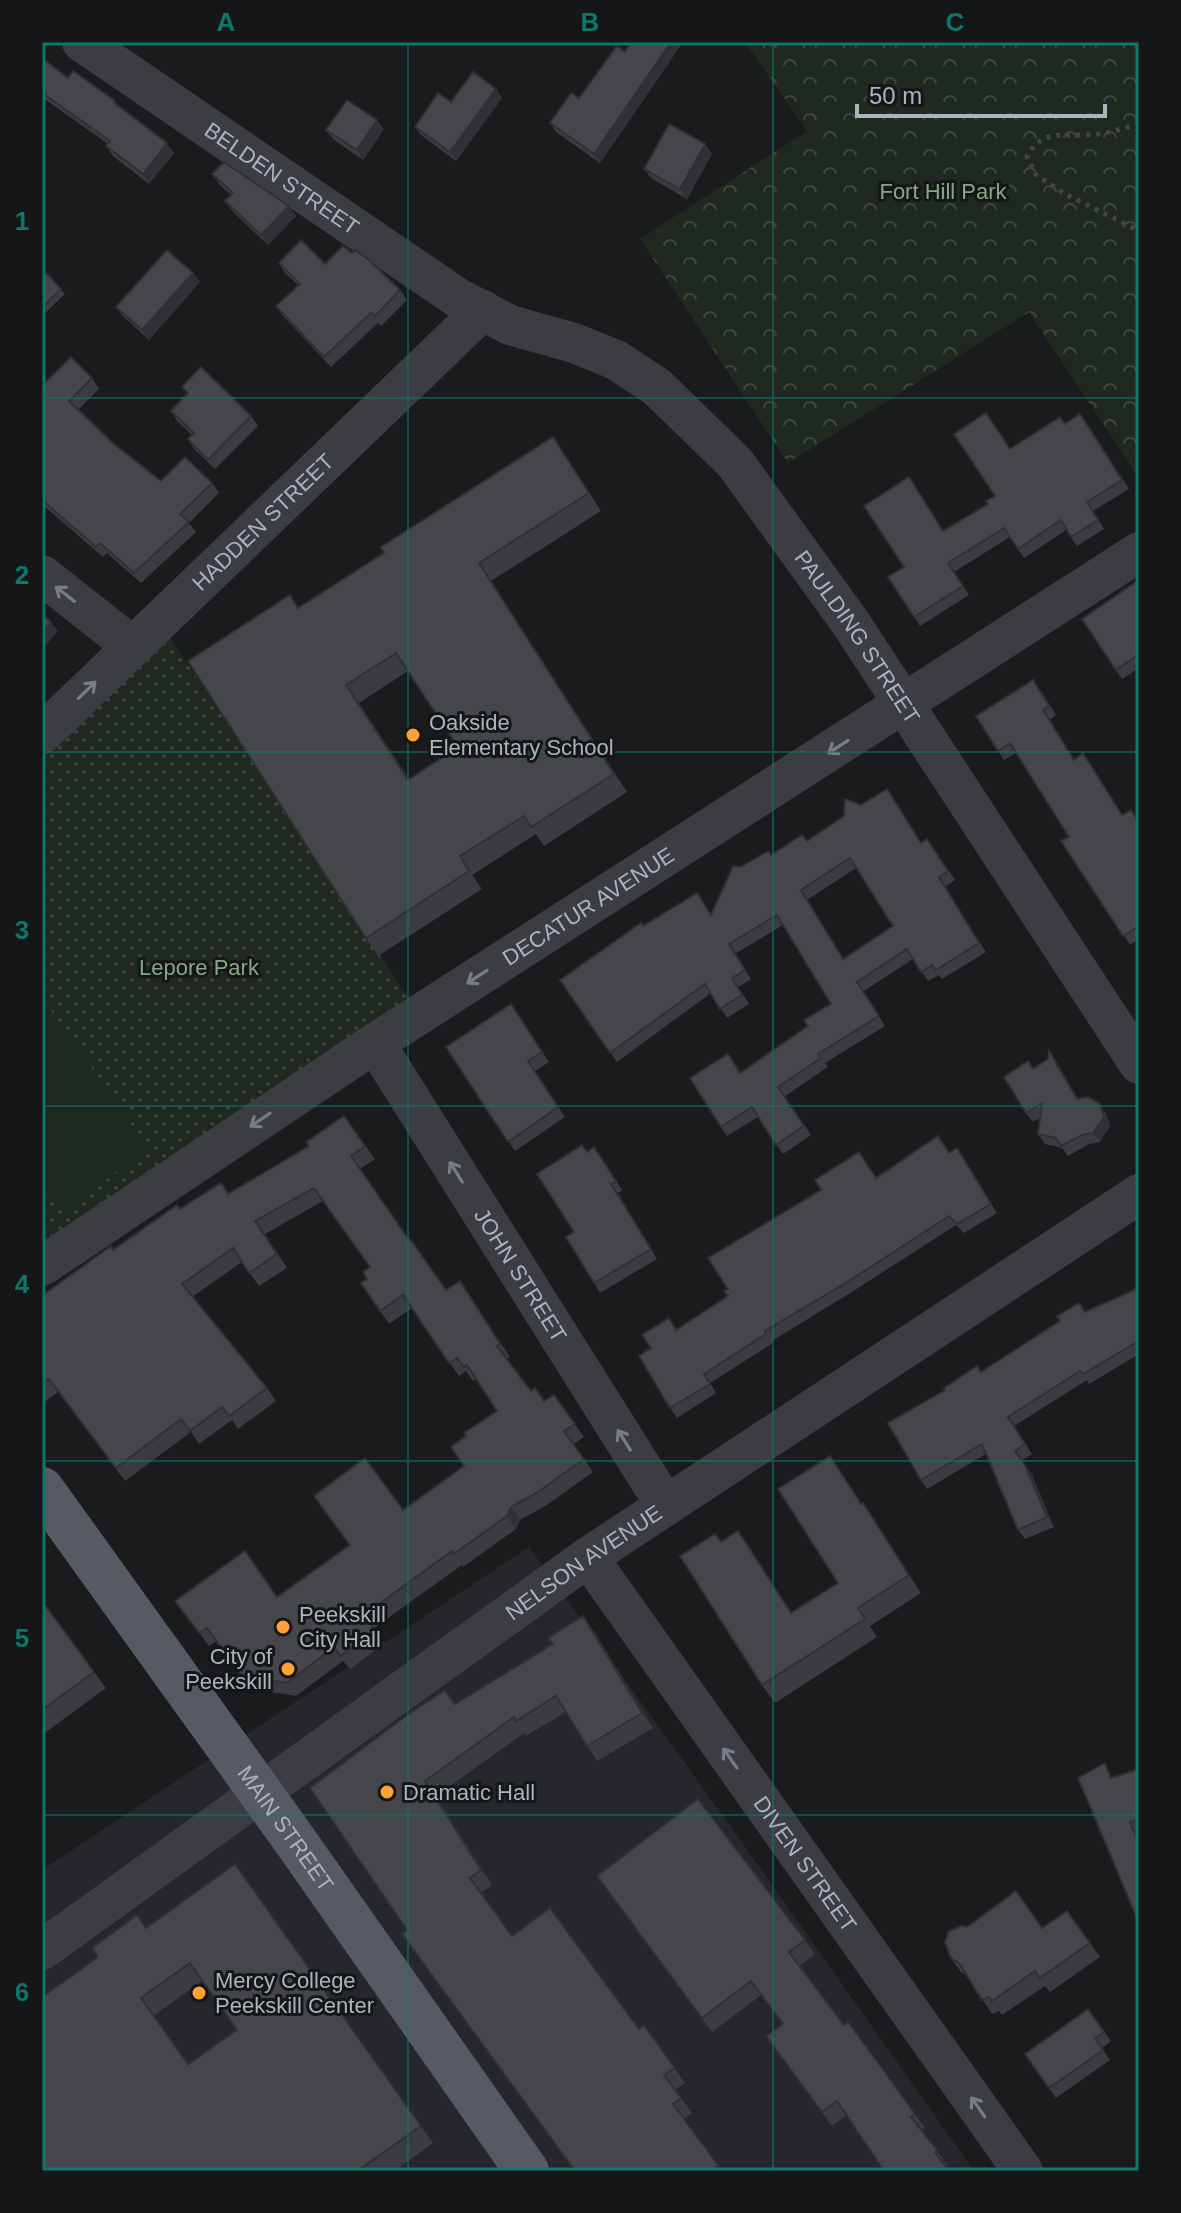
<svg xmlns="http://www.w3.org/2000/svg" width="1181" height="2213" viewBox="0 0 1181 2213" font-family="Arial,sans-serif">
<defs>
<pattern id="grass-dots" width="8" height="8" patternUnits="userSpaceOnUse" patternTransform="scale(2)"><rect width="8" height="8" fill="#202920"/><path d="M2 2h.1M6 6h.1" fill="none" stroke="#3e463e" stroke-width="1.8" stroke-linecap="round"/></pattern>
<pattern id="forest-crowns" width="20" height="18" patternUnits="userSpaceOnUse" patternTransform="scale(2)"><rect width="20" height="18" fill="#202920"/><path d="M2 6a3 3 0 1 1 6 0M12 15a3 3 0 1 1 6 0" fill="none" stroke="#3e463e"/></pattern>
</defs>
<rect width="100%" height="100%" fill="#1a1b1d"/>
<path fill="#26272a" d="M529 1547 739 1838 974 2171H42V1870Z"/>
<path fill="url(#grass-dots)" d="M159 621 419 1014 42 1266V735Z"/>
<path fill="url(#forest-crowns)" d="M745 42H1139V478L1029 312 788 463 640 239 807 131Z"/>
<path fill="#202920" d="M47 1005 149 1149 65 1209 42 1177V1009Z"/>
<g fill="none" stroke-linecap="round" stroke-linejoin="round">
<path stroke="#41444a" stroke-width="5" stroke-dasharray="4 6" stroke-linecap="butt" d="M1139 124C1123 129 1105 134 1088 135 1061 136 1042 129 1027 157L1036 175 1067 195 1139 231"/>
<g stroke="#3b3d42" stroke-width="40">
<path id="s1" d="M82 42 458 298 510 325 574 343 616 360 657 387 735 463 850 622 1139 1064"/>
<path d="M42 575 132 646"/>
<path id="s2" d="M42 734 483 310"/>
<path id="s3" d="M375 1043 666 1506"/>
<path id="s4" d="M42 1266 375 1043 1139 552"/>
<path id="s5" d="M588 1557 1023 2171"/>
<path id="s6" d="M42 1950 588 1557 1139 1194"/>
</g>
<path stroke="#575a62" stroke-width="44" id="s7" d="M42 1489 291 1835 527 2171"/>
</g>
<path fill="#3a3c40" fill-rule="evenodd" d="M631 42H683L600 163 556 132 550 123 579 98 625 52Z
M42 58 68 78 114 100 119 107 167 143 174 153 149 184 113 156 106 146 108 144 46 100 42 106Z
M496 89 502 98 456 161 421 135 415 127 451 102Z
M384 129 363 160 333 139 326 130Z
M705 144 712 154 687 199 651 178 644 169Z
M212 174 289 206 296 216 268 245 232 211 225 201 231 195 219 184Z
M352 253 400 290 407 300 381 326 378 323 331 367 283 316 276 306 298 285 285 273 279 263 325 264Z
M42 269 65 294 42 316Z
M200 282 149 340 123 316 116 307Z
M92 378 99 389 78 410 114 444 161 481 212 483 219 493 189 523 196 532 141 583 107 553 103 557 42 504V381L45 383Z
M182 387 251 416 258 426 215 469 194 449 188 439 192 435 177 421 171 411 187 394Z
M1087 423 1129 489 1093 511 1104 529 1077 546 1066 530 1024 558 1010 537 954 572 969 595 920 626 888 577 904 567 944 530 988 504 995 496 1010 449 1065 424Z
M565 455 601 511 491 581 627 792 544 846 536 834 472 875 482 889 378 956 366 938 290 595 299 608ZM408 671 458 747 409 779 359 703Z
M1139 580V668L1122 679 1082 619Z
M1040 689 1056 715 1049 720 1074 759 1122 815 1131 810 1139 822V939L1130 945 1061 841 1069 837 1016 753 1004 760 998 751Z
M927 839 955 880 945 887 986 952 942 979 939 975 928 981 913 959 864 991 885 1026 825 1063 828 1067 785 1096 811 1135 783 1154 758 1117 727 1136 721 1127 740 1073 808 1026 831 1004 783 925 735 954 751 979 738 987 749 1004 727 1018 711 993 617 1062 560 980 643 926 711 914 741 867 807 841 922 842ZM856 868 893 926 844 959 807 900Z
M511 1004 549 1062 535 1071 565 1117 515 1151 446 1047Z
M1056 1061 1078 1099 1106 1114 1110 1126 1100 1142 1089 1144 1068 1156 1062 1148 1045 1144 1038 1134 1040 1118 1033 1122 1026 1113 1033 1069Z
M344 1116 375 1159 360 1169 409 1240 446 1290 460 1281 510 1357 507 1359 531 1391 544 1401 554 1395 584 1437 574 1444 593 1472 547 1505 520 1520 516 1529 463 1567 462 1565 374 1628 384 1644 350 1669 343 1661 296 1696 252 1689 217 1641 209 1646 175 1601 277 1597 403 1510 464 1466 497 1411 476 1379 473 1381 466 1371 459 1376 412 1308 389 1324 361 1283 367 1279 370 1267 323 1201 265 1234 287 1268 259 1286 242 1262 192 1297 267 1388 276 1401 238 1429 232 1420 199 1444 191 1432 125 1481 58 1392 42 1404V1296L113 1250 180 1209 228 1193 309 1146Z
M957 1148 997 1213 964 1233 956 1225 855 1290 772 1341 773 1343 710 1383 716 1393 677 1418 670 1408 651 1348 677 1329 728 1296V1289L821 1190 876 1177 950 1153Z
M587 1152 601 1157 622 1190 618 1193 657 1259 600 1293 594 1283 574 1232Z
M1139 1288V1354L1089 1384 1087 1380 1014 1426 1032 1454 1022 1460 1032 1475 1054 1527 1025 1539 1018 1530 986 1454 927 1489 921 1480 981 1372 1060 1321 1079 1303 1085 1312Z
M830 1456 862 1504 875 1521 921 1593 870 1626 877 1637 775 1703 762 1685 721 1542 738 1531 791 1612 838 1583Z
M42 1601 106 1688 42 1735Z
M594 1631 653 1728 597 1761 566 1712 526 1736 524 1733 436 1796 492 1885 481 1893 512 1936 639 2029 644 2025 685 2083 675 2090 692 2113 684 2119 722 2171H575L310 1788 455 1704Z
M1139 1769 1138 1835 1139 1923 1114 1777Z
M235 1864 433 2143 394 2171H42L146 1928ZM202 1981 237 2031 188 2064 153 2016Z
M607 1891 805 1940 815 1954 799 1966 844 2025 882 2068 925 2128 922 2130 947 2165 945 2166 846 2116 832 2126 766 2036 783 2024 761 1995 712 2032Z
M1067 1911 1100 1957 1050 1992 1045 1986 1002 2015 999 2011 992 2014 967 1976 961 1972 951 1958 967 1927 1042 1928Z
M1088 2009 1111 2041 1102 2048 1110 2060 1056 2098 1025 2054Z"/>
<path fill="#303134" d="M671 42H683L600 163 594 154Z
M496 89 502 98 456 161 450 152Z
M42 94 46 100 42 106Z
M377 120 384 129 363 160 357 150Z
M167 143 174 153 149 184 143 174Z
M705 144 712 154 687 199 680 189Z
M289 206 296 216 268 245 261 235Z
M193 273 200 282 149 340 142 330Z
M479 563 491 581 627 792 614 774Z
M51 622 58 631 42 650V632Z
M1049 1051 1056 1061 1084 1109 1077 1099Z
M1100 1104 1106 1114 1110 1126 1100 1142 1093 1133Z
M611 1184 618 1193 657 1259 651 1249Z
M1025 1465 1032 1475 1054 1527 1047 1517Z
M511 1507 520 1520 516 1529 507 1516Z
M738 1531 751 1549 803 1631 791 1613Z
M583 1616 594 1631 653 1728 642 1713Z
M425 1781 436 1796 492 1885 481 1870Z
M1130 1822 1139 1836V1845Z"/>
<path fill="#44464a" stroke="#303134" stroke-width="2" fill-rule="evenodd" d="M631 42H671L594 154 550 123 571 93 579 98 617 46 625 52Z
M42 58 68 78 73 71 114 100 113 102 167 143 143 174 106 146 110 141 42 93Z
M473 72 496 89 450 152 415 127 438 93 451 102Z
M347 100 377 120 357 150 326 130Z
M669 124 705 144 680 189 644 169Z
M224 162 289 206 261 235 225 201 233 193 212 174Z
M301 240 325 264 343 246 352 253 355 250 368 259 400 290 375 316 371 313 324 357 276 306 300 284 279 263Z
M167 250 193 273 142 330 116 307Z
M42 269 61 289 42 308Z
M71 357 92 378 69 401 114 444 161 481 185 457 212 483 180 514 189 522 134 573 100 543 96 547 42 500V381L45 383Z
M201 367 251 416 208 460 188 439 194 433 171 411 188 393 182 387Z
M986 413 1010 449 1060 417 1065 424 1080 414 1122 480 1087 502 1098 520 1071 537 1061 520 1018 549 1004 528 948 563 963 586 914 617 888 577 904 567 864 506 909 477 943 531 988 504 986 501 995 496 954 434Z
M553 437 589 493 479 563 614 774 531 827 524 816 460 856 469 871 366 938 188 661 290 595 298 608 384 553 381 547ZM396 653 458 747 408 780 346 685Z
M1139 580V654L1116 670 1082 619Z
M42 614 51 622 42 632Z
M1033 680 1049 706 1043 710 1074 760 1083 753 1122 815 1131 810 1139 823V926L1123 936 1061 841 1069 837 1010 743 998 751 976 716Z
M887 789 921 843 927 839 948 871 939 877 979 943 936 970 932 965 921 972 907 949 857 982 879 1016 818 1054 821 1058 778 1087 804 1126 776 1145 752 1107 721 1127 690 1078 728 1054 740 1073 808 1026 804 1020 831 1004 777 915 729 944 745 970 732 978 742 995 720 1009 705 984 610 1053 560 980 641 923 643 926 697 893 711 915 733 866 741 867 768 851 771 855 802 835 807 841 844 816 845 799 861 805ZM850 858 893 926 843 959 801 890Z
M511 1004 542 1052 528 1061 558 1107 508 1142 446 1047Z
M1049 1051 1077 1099 1088 1097 1100 1104 1104 1117 1093 1133 1082 1135 1061 1146 1056 1138 1038 1134 1042 1103 1026 1113 1004 1077 1028 1061 1033 1069 1048 1059Z
M344 1116 365 1146 351 1156 409 1240 410 1239 446 1290 460 1281 500 1344 497 1346 531 1391 535 1388 544 1401 554 1395 575 1424 564 1431 584 1459 538 1492 511 1507 507 1516 454 1554 452 1551 364 1615 375 1630 340 1656 334 1647 287 1683 242 1676 207 1628 199 1633 175 1601 245 1551 277 1597 350 1545 314 1496 365 1458 403 1510 464 1466 451 1447 466 1436 464 1433 497 1411 467 1365 464 1367 457 1358 449 1363 403 1295 380 1311 361 1283 367 1279 363 1272 370 1267 314 1188 255 1221 277 1254 249 1273 233 1248 182 1284 267 1388 229 1416 222 1407 190 1431 181 1419 116 1468 49 1379 42 1384V1296L111 1246 113 1250 177 1205 180 1209 221 1183 228 1194 309 1146 306 1142Z
M938 1136 949 1153 957 1148 991 1204 957 1224 949 1216 849 1281 765 1331 766 1334 704 1374 710 1384 670 1408 639 1356 651 1348 642 1335 669 1318 676 1330 728 1296 724 1291 728 1289 708 1258 821 1190 815 1180 859 1152 876 1178Z
M582 1145 587 1152 594 1147 616 1181 611 1184 651 1249 594 1283 566 1237 574 1232 537 1174Z
M1139 1288V1341L1083 1374 1080 1371 1008 1417 1025 1444 1015 1451 1025 1465 1047 1517 1018 1530 982 1444 921 1480 888 1423 945 1390 944 1388 977 1366 981 1372 1060 1321 1057 1316 1079 1303 1085 1312Z
M830 1456 861 1504 863 1503 909 1575 858 1608 865 1619 762 1685 680 1556 715 1534 721 1542 738 1531 791 1613 838 1583 778 1489Z
M42 1601 94 1672 42 1710Z
M583 1616 642 1713 587 1746 556 1696 516 1721 514 1717 425 1781 481 1870 470 1878 512 1936 550 1908 639 2029 644 2025 675 2068 664 2075 681 2098 673 2104 718 2165 710 2171H575L402 1934 407 1930 310 1788 407 1715 445 1690 455 1704 553 1644 548 1638Z
M1105 1763 1111 1778 1139 1769V1819L1130 1822 1139 1845V1923L1078 1778Z
M698 1799 805 1940 789 1952 844 2025 848 2022 882 2068 915 2114 911 2117 937 2150 935 2152 949 2171H884L837 2101 822 2112 766 2036 783 2024 751 1981 702 2018 597 1876Z
M235 1864 421 2126 357 2171H42V1997L98 1957 92 1948 137 1915 146 1928ZM190 1963 237 2030 188 2064 141 1998Z
M1016 1891 1042 1928 1067 1911 1090 1943 1040 1978 1035 1971 992 2001 989 1997 982 2000 959 1963 951 1958 945 1942 949 1931 961 1926 967 1927Z
M1088 2009 1104 2032 1095 2038 1103 2050 1049 2088 1025 2054Z"/>
<defs><path id="oneway-shaft" d="M-6 0H5M1.5-3L5.5 0L1.5 3" fill="none" stroke-width="1.6" stroke-linecap="round" stroke-linejoin="round" transform="scale(2)"/></defs>
<g stroke="#797e86">
<use href="#oneway-shaft" transform="translate(65 594) rotate(-142)"/>
<use href="#oneway-shaft" transform="translate(87 690) rotate(-44)"/>
<use href="#oneway-shaft" transform="translate(838 747) rotate(147)"/>
<use href="#oneway-shaft" transform="translate(477 977) rotate(147)"/>
<use href="#oneway-shaft" transform="translate(260 1120) rotate(146)"/>
<use href="#oneway-shaft" transform="translate(456 1172) rotate(-122)"/>
<use href="#oneway-shaft" transform="translate(624 1440) rotate(-122)"/>
<use href="#oneway-shaft" transform="translate(730 1758) rotate(-125)"/>
<use href="#oneway-shaft" transform="translate(978 2107) rotate(-125)"/>
</g>
<path fill="none" stroke="#0f766e" stroke-width="2" stroke-opacity="0.55" d="M408 42V2171M773 42V2171M42 398H1139M42 752H1139M42 1106H1139M42 1461H1139M42 1815H1139"/>
<g fill="#fea231" stroke="#151618" stroke-width="3">
<circle cx="413" cy="735" r="8"/>
<circle cx="283" cy="1627" r="8"/>
<circle cx="288" cy="1669" r="8"/>
<circle cx="387" cy="1792" r="8"/>
<circle cx="199" cy="1993" r="8"/>
</g>
<g text-anchor="middle" dominant-baseline="central" stroke-width="6" stroke-linejoin="round" paint-order="stroke">
<g font-size="22" fill="#acb3bd" stroke="#151618">
<text stroke="none"><textPath href="#s1" startOffset="242">BELDEN STREET</textPath></text>
<text stroke="none"><textPath href="#s2" startOffset="306">HADDEN STREET</textPath></text>
<text stroke="none"><textPath href="#s1" startOffset="996">PAULDING STREET</textPath></text>
<text stroke="none"><textPath href="#s4" startOffset="654">DECATUR AVENUE</textPath></text>
<text stroke="none"><textPath href="#s3" startOffset="274">JOHN STREET</textPath></text>
<text stroke="none"><textPath href="#s6" startOffset="666">NELSON AVENUE</textPath></text>
<text stroke="none"><textPath href="#s7" startOffset="418">MAIN STREET</textPath></text>
<text stroke="none"><textPath href="#s5" startOffset="376">DIVEN STREET</textPath></text>
</g>
<g font-size="22" fill="#84a982" stroke="#151618">
<text x="943" y="191">Fort Hill Park</text>
<text x="199" y="967">Lepore Park</text>
</g>
<g font-size="22" fill="#acb3bd" stroke="#151618" text-anchor="start">
<text x="429" y="722">Oakside<tspan x="429" dy="25">Elementary School</tspan></text>
<text x="299" y="1614">Peekskill<tspan x="299" dy="25">City Hall</tspan></text>
<text x="272" y="1656" text-anchor="end">City of<tspan x="272" dy="25">Peekskill</tspan></text>
<text x="403" y="1792">Dramatic Hall</text>
<text x="215" y="1980">Mercy College<tspan x="215" dy="25">Peekskill Center</tspan></text>
</g>
</g>
<rect width="1181" height="2213" fill="none" stroke="#151618" stroke-width="88"/>
<path d="M857 104v12h248v-12" fill="none" stroke="#acb3bd" stroke-width="4"/>
<text x="869" y="104" font-size="24" fill="#acb3bd" stroke="#151618" stroke-width="6" paint-order="stroke">50 m</text>
<rect x="44" y="44" width="1093" height="2125" fill="none" stroke="#0f766e" stroke-width="3"/>
<g font-size="26" text-anchor="middle" font-weight="bold" fill="#0f766e">
<text x="226" y="31">A</text>
<text x="590" y="31">B</text>
<text x="955" y="31">C</text>
<text x="22" y="230">1</text>
<text x="22" y="584">2</text>
<text x="22" y="939">3</text>
<text x="22" y="1293">4</text>
<text x="22" y="1647">5</text>
<text x="22" y="2001">6</text>
</g>
</svg>
